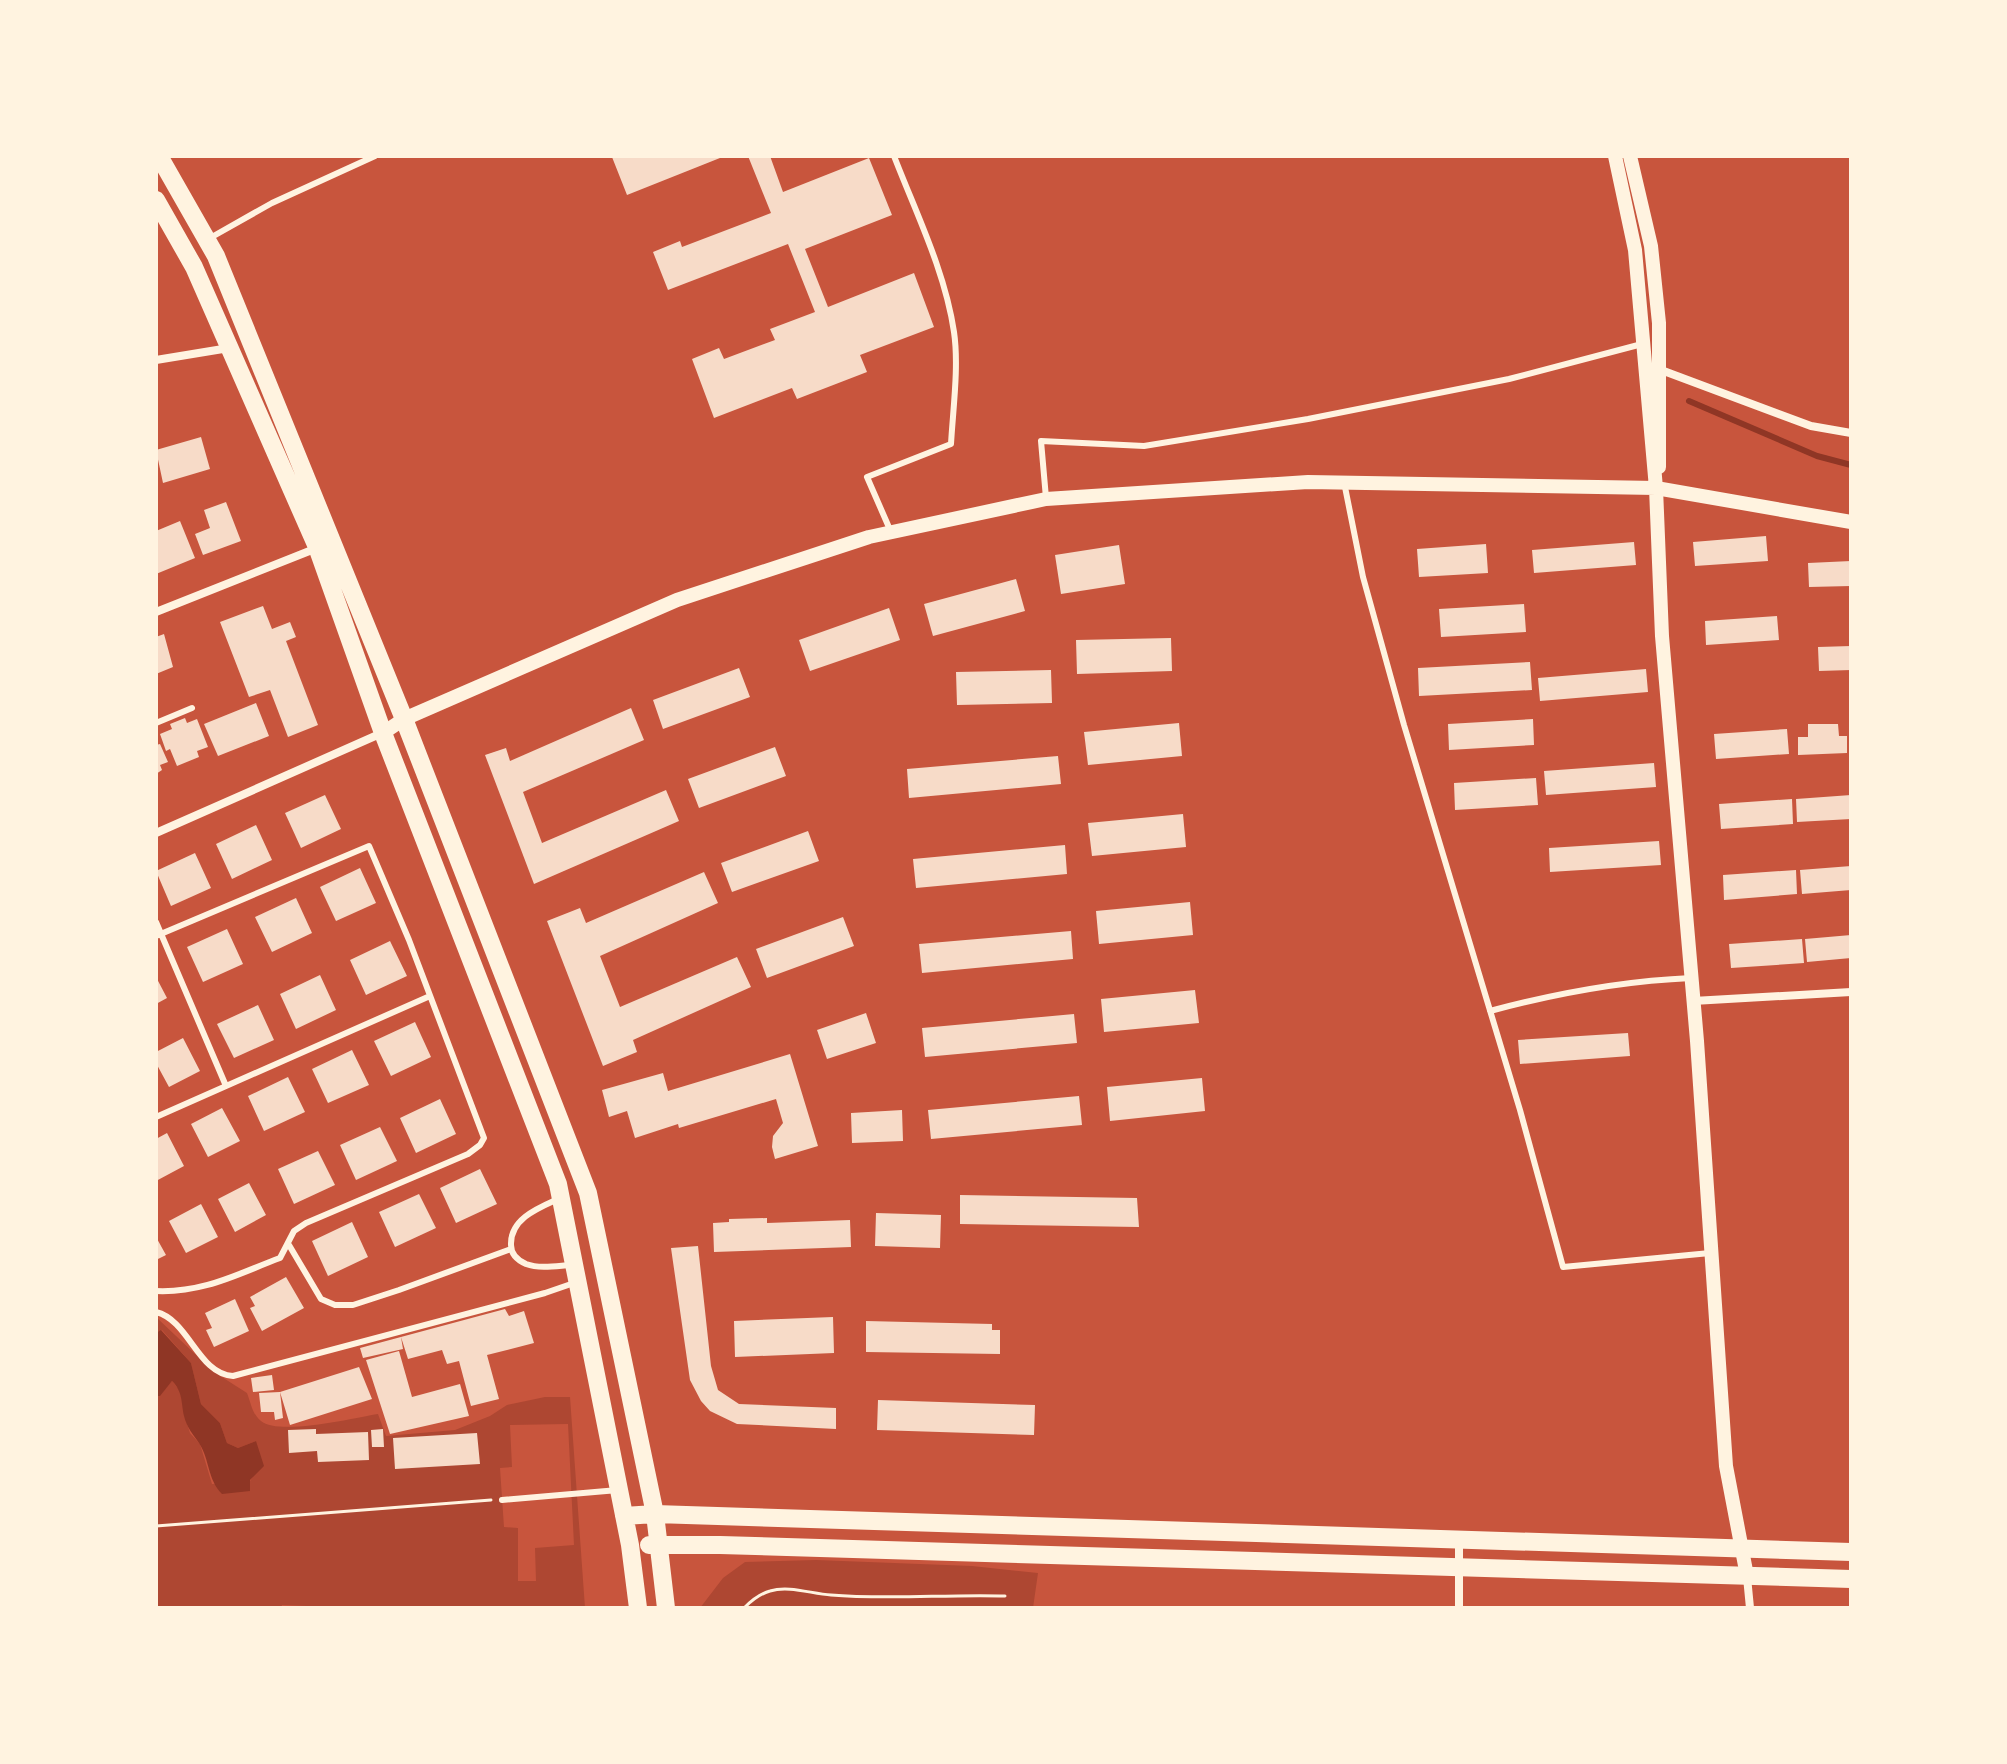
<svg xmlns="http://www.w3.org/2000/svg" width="2007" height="1764" viewBox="0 0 2007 1764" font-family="Helvetica,sans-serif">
<rect width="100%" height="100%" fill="#c8553d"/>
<path fill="#ae4732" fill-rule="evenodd" d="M156 1317 214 1372 247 1393C251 1403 252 1414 261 1421 279 1436 354 1418 378 1414L386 1436 455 1430 490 1416 507 1405 545 1397H570L585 1608H357L282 1605 281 1608H156V1396L160 1395 172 1381 181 1392 184 1414 190 1433 200 1444 212 1484 250 1481 256 1472V1441L238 1448 227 1443 220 1423 201 1404 191 1363 162 1330 156 1333ZM568 1424 574 1545 535 1548 536 1581H518V1528L504 1527 500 1468 512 1467 510 1425Z
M816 1560 972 1566 1038 1573 1033 1608H700L723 1578 745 1562Z"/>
<path fill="#8f3625" d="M161 1330 191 1363 201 1404 220 1423 227 1443 238 1448 256 1441 264 1466 250 1480V1491L222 1494C207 1479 210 1460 199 1443 193 1434 187 1428 184 1416 181 1402 183 1392 172 1381L160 1396H156V1333Z"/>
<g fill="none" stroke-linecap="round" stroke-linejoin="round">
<path stroke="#8f3625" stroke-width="6" d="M1689 401 1817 456 1851 465"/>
</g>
<path fill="#f7dbc8" d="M614 156H725L627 195 612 157Z
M748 156H770L783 192 869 158 892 215 805 249 828 307 914 273 934 327 860 355 867 372 797 399 792 388 714 418 692 359 719 348 724 359 775 340 770 329 815 312 788 244 668 290 653 252 680 241 682 247 771 213Z
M201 437 210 469 163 483 156 450Z
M226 502 241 541 203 555 195 534 210 528 204 510Z
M180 521 195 558 156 574V531Z
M1766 536 1768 561 1695 566 1693 542Z
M1634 542 1636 565 1534 573 1532 550Z
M1486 544 1488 573 1419 577 1417 549Z
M1119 545 1125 584 1061 594 1055 555Z
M1851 561V586L1809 587 1808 563Z
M1016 579 1025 611 933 636 924 604Z
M1524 604 1526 632 1441 637 1439 609Z
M263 606 272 629 290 622 296 637 286 641 318 725 288 737 270 690 249 697 220 622Z
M889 608 900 640 810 671 799 640Z
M1777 616 1779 640 1706 645 1705 621Z
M164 634 173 667 156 674V637Z
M1171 638 1172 671 1077 674 1076 640Z
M1851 646V670L1819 671 1818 647Z
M1530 662 1532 690 1419 696 1418 668Z
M739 668 750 697 663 729 653 700Z
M1646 669 1648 692 1540 701 1538 678Z
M1051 670 1052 703 957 705 956 672Z
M256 703 269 736 218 756 204 724Z
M631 708 644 740 523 792 542 843 666 790 679 821 534 884 485 755 506 748 510 761Z
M185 718 187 723 197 719 208 747 197 751 199 757 177 766 170 749 166 751 160 734 172 729 170 724Z
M1533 719 1534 745 1449 750 1448 724Z
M1179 723 1182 756 1088 765 1084 732Z
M1808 724H1838L1839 736H1847V753L1798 755V737H1808Z
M1787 729 1789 754 1716 759 1714 734Z
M160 744 168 762 160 765 162 770 156 774V745Z
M775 747 786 776 699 808 688 779Z
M1058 756 1061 784 909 798 907 769Z
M1654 763 1656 787 1546 795 1544 771Z
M1536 778 1538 805 1455 810 1454 783Z
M325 795 341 829 301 848 285 813Z
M1851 795V819L1797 822 1796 799Z
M1792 799 1793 824 1721 829 1719 804Z
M1183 814 1186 847 1092 856 1088 823Z
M256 825 272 860 232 879 216 844Z
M808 831 819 861 732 892 721 863Z
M1659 841 1661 865 1550 872 1549 848Z
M1065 845 1067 874 916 888 913 859Z
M195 853 211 888 171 906 156 871Z
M1851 866V890L1802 894 1800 870Z
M360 868 376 903 336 921 320 887Z
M1796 870 1797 894 1724 900 1723 875Z
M704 872 718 903 600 956 620 1007 737 957 751 987 633 1040 637 1052 603 1066 547 921 580 908 586 923Z
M296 898 312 933 272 952 255 917Z
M1190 902 1193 935 1099 944 1096 911Z
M843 917 854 946 767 978 756 949Z
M227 929 243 964 203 982 187 947Z
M1071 931 1073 959 922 973 919 944Z
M1851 935V958L1807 962 1805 939Z
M1802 939 1804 963 1731 968 1729 944Z
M390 941 407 976 366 995 350 960Z
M320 975 336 1010 296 1029 280 994Z
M156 977 167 998 156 1004Z
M1195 990 1199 1023 1104 1032 1101 999Z
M258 1005 274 1040 234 1058 217 1024Z
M866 1013 876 1043 827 1059 817 1030Z
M1074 1014 1077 1043 925 1057 922 1028Z
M415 1022 431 1057 391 1076 374 1041Z
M1628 1033 1630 1056 1520 1064 1518 1040Z
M183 1038 200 1071 169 1087 156 1063V1052Z
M352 1050 369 1085 328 1103 312 1069Z
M790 1054 818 1146 775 1159 772 1147 773 1136 783 1123 776 1099 679 1128 678 1124 635 1138 627 1111 609 1117 602 1090 663 1073 668 1091Z
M288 1077 305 1112 264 1131 248 1096Z
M1202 1078 1205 1111 1110 1121 1107 1087Z
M1079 1096 1082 1125 931 1139 928 1110Z
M440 1099 456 1134 416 1153 400 1118Z
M222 1108 240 1141 208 1157 191 1124Z
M902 1110 903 1141 852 1143 851 1113Z
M380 1127 397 1161 356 1180 340 1145Z
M167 1133 184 1166 156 1181V1139Z
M318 1151 335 1185 294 1204 278 1169Z
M480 1169 497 1204 456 1223 440 1188Z
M249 1183 266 1215 235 1232 218 1199Z
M419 1194 436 1228 395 1247 379 1212Z
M960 1195 1137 1198 1139 1227 960 1224Z
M201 1204 218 1237 186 1253 169 1221Z
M876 1213 941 1215 940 1248 875 1246Z
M767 1218V1223L850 1220 851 1247 714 1252 713 1223 729 1222V1219Z
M352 1222 368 1257 328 1276 312 1241Z
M156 1237 166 1255 156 1260Z
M698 1246 711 1366 718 1390 739 1404 836 1408V1429L737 1424 710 1411 701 1401 690 1380 671 1248Z
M286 1277 304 1308 262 1331 250 1308 255 1306 250 1297Z
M235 1299 249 1331 214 1347 206 1330 212 1328 205 1313Z
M505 1309 509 1316 524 1311 534 1343 487 1355 499 1399 471 1406 459 1361 447 1364 442 1350 408 1359 401 1337 403 1349 363 1358 360 1348Z
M833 1317 834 1353 735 1357 734 1321Z
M866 1321 992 1324V1330H1000V1354L866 1352Z
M399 1351 412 1397 460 1384 469 1416 390 1434 366 1360Z
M359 1367 372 1399 290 1425 280 1392Z
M272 1375 274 1390 253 1392 251 1378Z
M280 1392 283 1418 275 1420 274 1412H261L259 1393Z
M878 1400 1035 1405 1034 1435 877 1430Z
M316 1429V1434L368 1432 369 1460 318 1462 317 1451 289 1453 288 1430Z
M383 1429 384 1447H372L371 1430Z
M477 1433 480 1464 395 1469 393 1438Z"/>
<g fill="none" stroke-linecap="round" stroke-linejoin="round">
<path stroke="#fff3e0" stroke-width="3" d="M156 1526 491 1500
M744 1608C751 1601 759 1594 770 1591 789 1585 812 1594 831 1595 889 1600 947 1594 1005 1596"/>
<path stroke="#fff3e0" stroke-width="6" d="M210 238 272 203 375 156
M1344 482 1363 577 1404 725 1520 1110 1563 1267 1710 1253
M1046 498 1041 441 1144 446 1308 419 1509 379 1642 344
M891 532 867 477 951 444C953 409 959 366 954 332 945 271 916 213 894 156
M156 723 192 708
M156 922 226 1086
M156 936 369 846 409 940 484 1138 480 1145 468 1154 306 1223 294 1231 280 1258C237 1274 204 1293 156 1291
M1490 1011C1557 993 1622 981 1691 978
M156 1117 430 996
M558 1199C538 1208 510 1219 511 1245 511 1254 517 1260 526 1264 540 1269 556 1266 570 1265
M289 1245 321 1299 335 1305H353L399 1290 511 1249
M156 1312C189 1320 198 1374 233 1376L545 1293 574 1283
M502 1500 618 1490"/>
<path stroke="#fff3e0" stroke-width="8" d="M156 360 229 348
M1661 370 1811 426 1851 433
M156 612 317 548
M156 833 382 733
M1693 1001 1851 992
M1459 1541V1608
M1747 1577 1750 1608"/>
<path stroke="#fff3e0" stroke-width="14" d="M1615 156 1635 250 1656 488 1662 636 1697 1041 1726 1466 1747 1576
M1630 156 1651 246 1659 323V467
M383 733 404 719 677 600 869 537 1046 499 1308 482 1656 488 1851 522"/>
<path stroke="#fff3e0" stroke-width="18" d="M159 156 216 256 404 719 588 1193 655 1514 666 1608
M156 200 194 267 317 547 383 733 558 1184 630 1545 638 1608
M624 1516 655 1514 1851 1552
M649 1545H720L1851 1579"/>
</g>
<rect width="2007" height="1764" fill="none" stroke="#fff3e0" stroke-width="316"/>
</svg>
